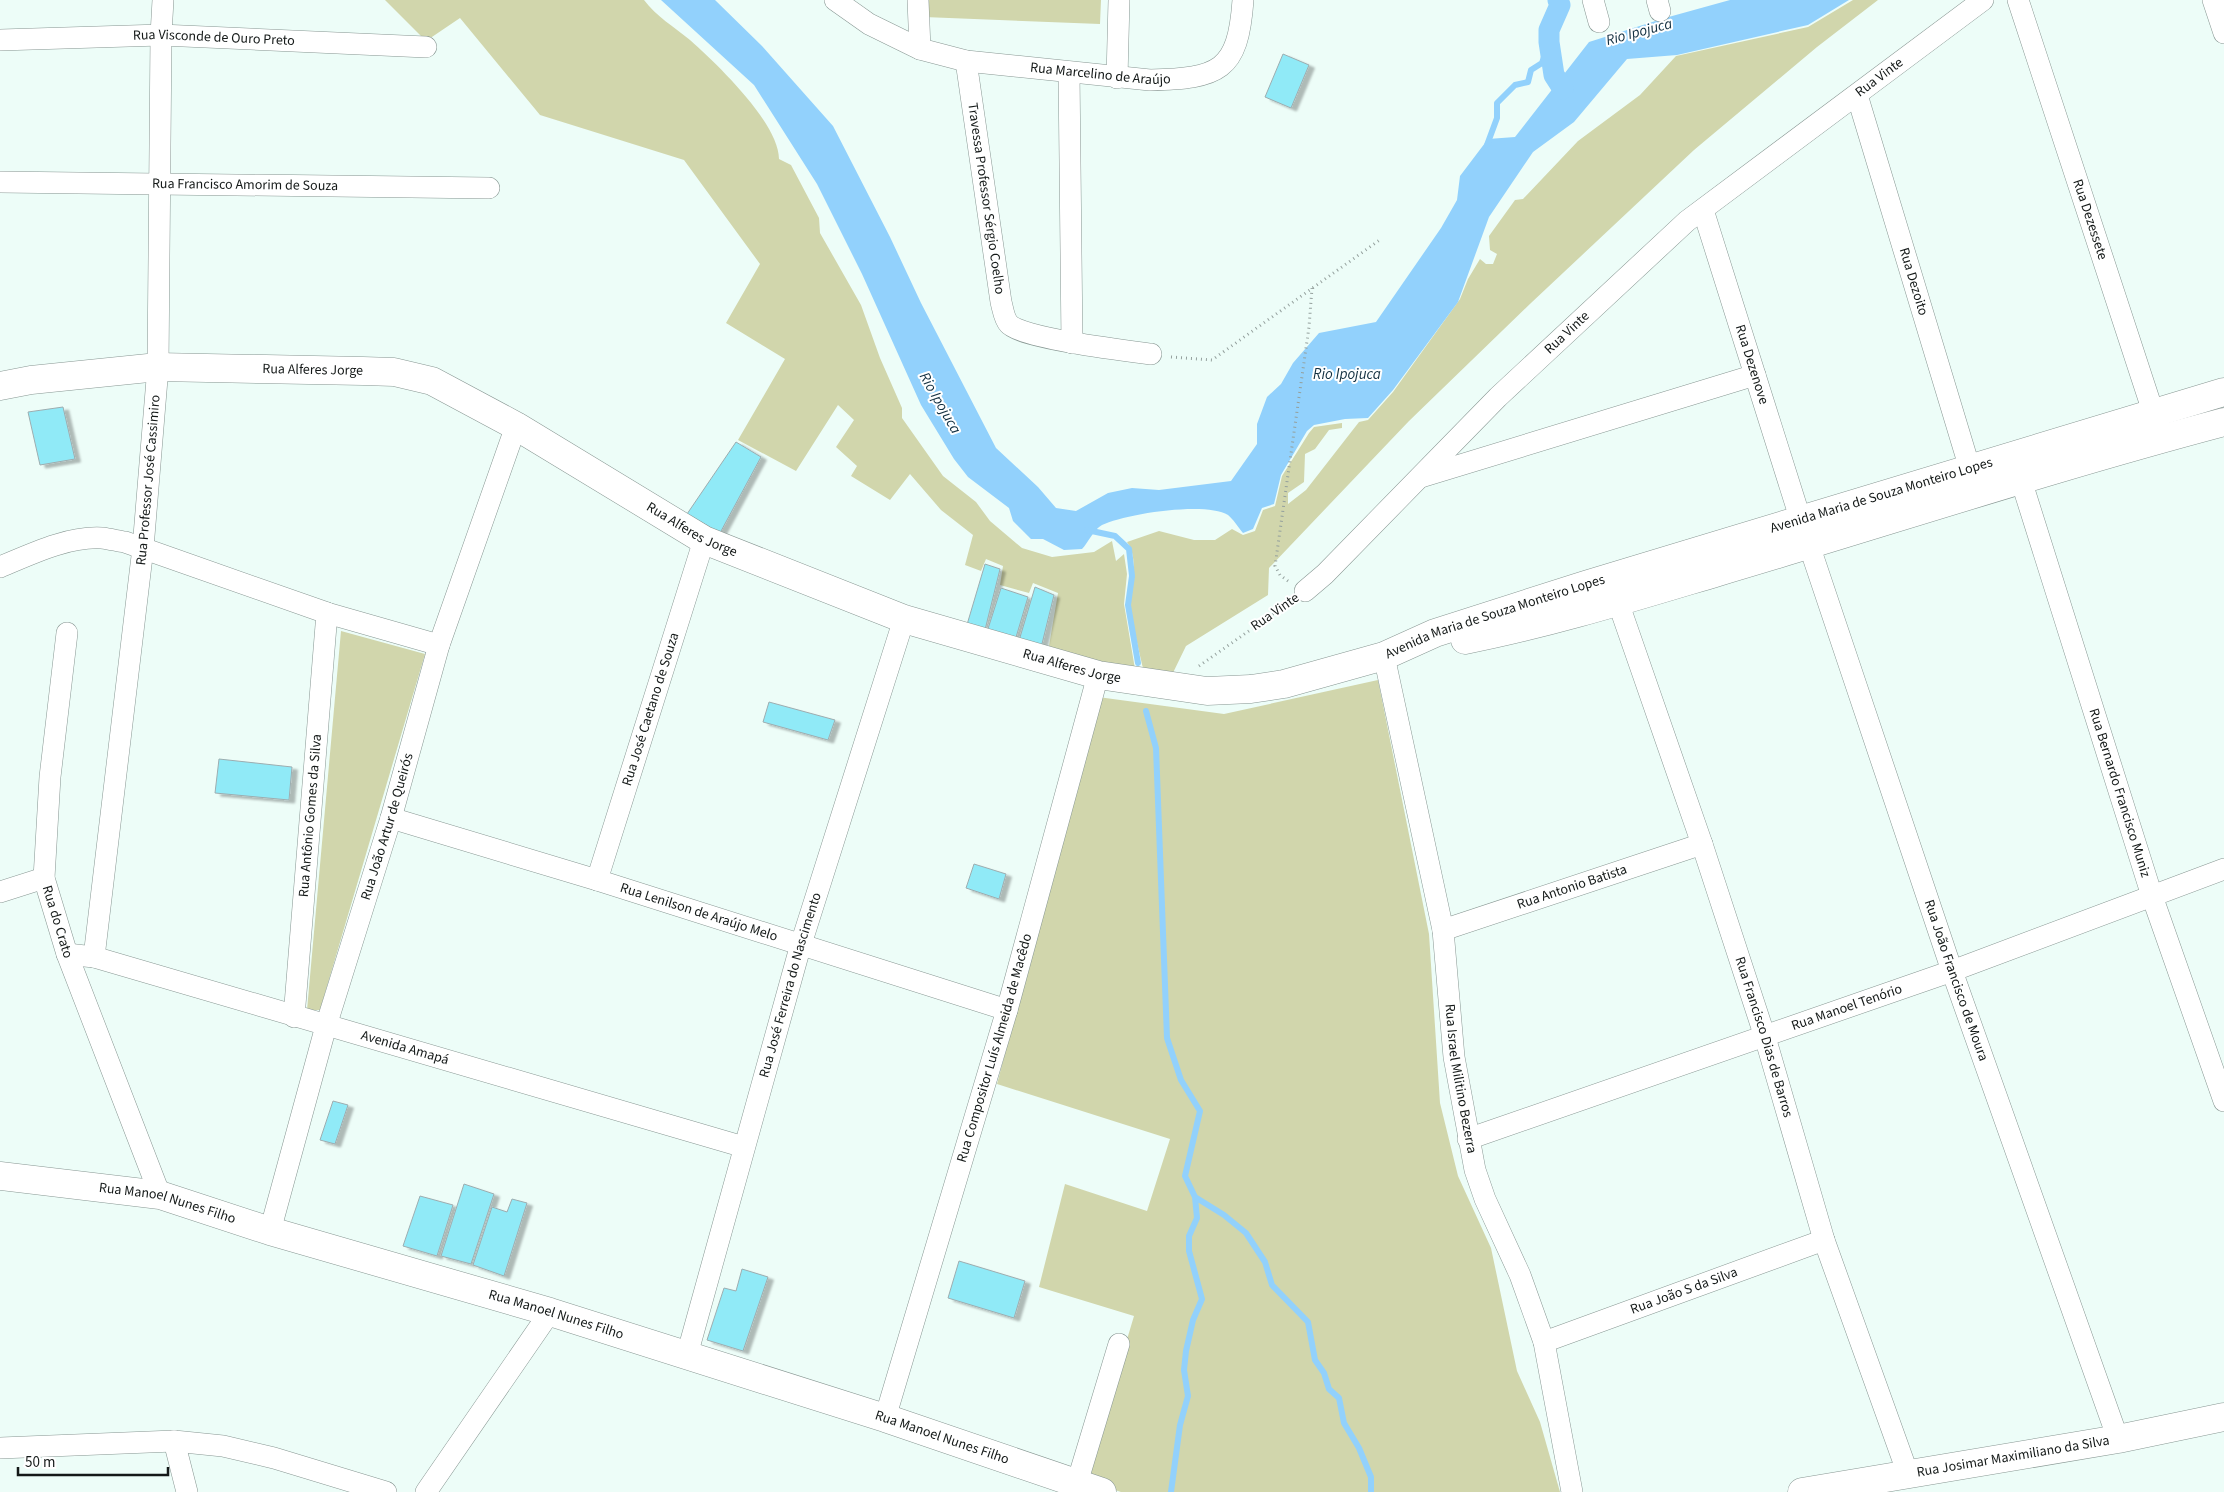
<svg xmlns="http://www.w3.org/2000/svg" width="2224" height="1492" viewBox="0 0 2224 1492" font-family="'Source Sans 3',sans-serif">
<defs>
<filter id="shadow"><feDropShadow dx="5.5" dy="3" stdDeviation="1" flood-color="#0004"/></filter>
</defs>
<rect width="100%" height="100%" fill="#edfdf8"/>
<path fill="#d1d6ac" d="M385 0H644C656 16 674 27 690 40 716 63 779 123 779 159L791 165 819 218 820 233 861 305 880 358 902 408V418L943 476 976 502 990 521 1022 548 1052 557 1094 552 1112 541 1116 561 1124 554 1127 574 1124 604 1136 675 1048 652 1058 593 1033 583 1029 593 1000 585 1003 566 986 559 981 571 965 565 973 535 941 510 910 474 890 500 851 476 857 466 836 447 854 420 838 405 796 471 738 440 785 359 726 323 760 264 684 160 540 115 460 18 426 41Z
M924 0H1101L1100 24 924 17Z
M1853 0H1878L1817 47 1694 150 1531 303 1409 421 1269 568 1268 595 1186 646 1169 681 1145 677C1140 655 1134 632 1131 609 1128 587 1141 562 1127 542L1159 531 1194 540H1215L1232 529 1243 535 1255 531 1263 510 1275 506 1282 476 1309 433 1314 427 1342 423V428L1329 430 1315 449 1305 454 1304 482 1288 493V504L1306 490 1359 422 1368 420 1393 392 1460 299 1468 279 1480 259 1486 264H1493L1497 254 1490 250 1489 236 1515 200 1523 199 1578 141 1640 95 1676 56 1808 27Z
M341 631 425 654 320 1010H307Z
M1378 680 1429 934 1440 1103 1458 1176 1491 1248 1517 1371 1540 1422 1560 1492H1121L1085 1480 1134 1316 1039 1287 1065 1184 1147 1211 1170 1139 997 1084 1098 697 1224 714Z"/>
<path fill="#92d1fc" d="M661 0H715L762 46 833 126 890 237 921 303 996 448 1038 487 1056 508 1076 511 1108 493 1132 488 1159 490 1231 481 1257 444V424L1267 397 1281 384 1293 363 1319 333 1376 322 1441 228 1457 200 1460 176 1488 139 1515 137 1589 42 1665 18 1730 0H1849L1808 25 1677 55 1627 59 1574 122 1533 152 1489 217 1458 302 1393 390 1368 418 1345 419 1314 425 1307 431 1281 475 1274 504 1262 508 1253 529 1243 533C1238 527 1233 519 1228 515 1206 501 1124 514 1102 525 1094 529 1088 543 1082 549L1064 550 1043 539H1031L1013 521 1009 508 968 477 954 459 921 405 862 274 817 184 754 85Z"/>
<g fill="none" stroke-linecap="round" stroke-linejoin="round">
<path stroke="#92d1fc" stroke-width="6" d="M1487 145 1497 118V103L1515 85 1528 82 1531 70 1542 63 1549 42
M1087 530 1115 536 1129 549 1132 576 1128 605 1138 663
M1146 711 1156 748 1167 1038 1181 1080 1200 1111 1185 1176 1195 1197 1197 1218 1189 1236V1251L1202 1299 1193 1320 1186 1351 1184 1370 1188 1396 1180 1425 1171 1492
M1195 1197 1224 1215 1246 1233 1265 1262 1272 1285 1308 1322 1315 1360 1324 1373 1329 1389 1339 1398 1344 1423 1359 1448 1371 1477V1492"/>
<path stroke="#92d1fc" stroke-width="21" d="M1558 0 1560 5 1549 30V42L1554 75 1563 89"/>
</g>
<path fill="#90eaf7" stroke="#9dadb0" filter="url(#shadow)" d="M1283 54 1309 65 1291 108 1265 97Z
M63 407 75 459 40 465 28 412Z
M736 442 761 457 720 533 687 514Z
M985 564 1000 569 984 634 966 628Z
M1035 587 1054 595 1040 652 1018 644Z
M1001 588 1028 597 1014 644 986 635Z
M769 702 835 720 828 740 763 722Z
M219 759 292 767 289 800 215 793Z
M974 864 1006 874 999 899 966 888Z
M333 1101 348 1105 335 1144 320 1140Z
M464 1184 494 1194 471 1264 441 1256Z
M420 1196 453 1205 437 1256 403 1246Z
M512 1199 527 1203 504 1276 473 1265 492 1207 507 1212Z
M959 1261 1025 1281 1014 1318 948 1298Z
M742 1269 768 1277 743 1351 707 1340 724 1288 736 1291Z"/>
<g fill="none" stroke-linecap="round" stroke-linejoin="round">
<defs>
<g id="street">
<path id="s1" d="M835 0 869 24 920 49 966 61 1150 80C1219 78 1238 72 1243 0"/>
<path d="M918 0 920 49"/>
<path d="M1593 0 1599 22"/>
<path d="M1657 0 1660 11"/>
<path id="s2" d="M2018 0 2158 427"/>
<path d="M2213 0 2224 33"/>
<path id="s3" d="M0 40 161 35 426 47"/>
<path id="s4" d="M966 61 1001 302C1003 309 1004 319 1009 324 1020 338 1128 351 1151 354"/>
<path d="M1069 72 1072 343"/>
<path d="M1117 78 1119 0"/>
<path id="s5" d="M1857 95 1970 469"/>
<path id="s6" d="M0 182 489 188"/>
<path id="s7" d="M1703 210 1801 521 1952 971 2118 1439"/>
<path d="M1421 477 1755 375"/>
<path id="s8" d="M2021 480 2152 896 2224 1101"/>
<path d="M0 567C31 554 68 536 102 538 110 539 118 541 125 542L327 613 439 645"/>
<path id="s9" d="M1305 591 1325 574 1498 397 1687 221 1983 0"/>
<path id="s10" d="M1618 602 1702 844 1765 1037 1824 1240 1908 1474"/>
<path id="s11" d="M67 633 50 777 44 878 67 954 160 1195"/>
<path id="s12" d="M1384 656 1443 930 1454 1057 1475 1170 1485 1199 1520 1275 1544 1342 1572 1492"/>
<path id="s13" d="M391 818 597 880 1007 1010"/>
<path id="s14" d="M597 880 704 540"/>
<path d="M0 892 44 878"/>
<path id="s15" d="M1443 930 1702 844"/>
<path id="s16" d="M67 954 94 957 744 1147"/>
<path id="s17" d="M94 957 143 548 158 367 161 35 163 0"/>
<path id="s18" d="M294 1017 327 613"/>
<path id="s19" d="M1468 1139 1952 971 2224 869"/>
<path id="s20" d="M270 1231 326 1026 391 818 439 645 516 426"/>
<path id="s21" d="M1544 1342 1824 1240"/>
<path id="s22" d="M687 1355 801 944 904 619"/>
<path id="s23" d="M885 1418 1007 1010 1098 675"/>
<path d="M174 1441 187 1492"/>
<path d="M0 1448 174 1441 223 1446 274 1458 386 1492"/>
<path d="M1077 1483 1119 1344"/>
<path d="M426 1492 550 1312"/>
</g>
<g id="secondary">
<path id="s24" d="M0 386 31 380 158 367 363 371 394 372 432 381 516 426 704 540 904 619 1098 675 1207 691 1251 689 1284 684 1384 656 1435 633 1585 585 2224 392"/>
<path d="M1465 640C1551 623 1634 597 1718 572 1887 522 2054 467 2224 422"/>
<path id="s25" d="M0 1176 160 1195 270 1231 550 1312 885 1418 1102 1492"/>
<path id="s26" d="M1802 1492 2118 1439 2224 1417"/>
</g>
</defs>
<use href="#street" stroke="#889793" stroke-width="22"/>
<use href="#secondary" stroke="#889793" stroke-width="29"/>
<path stroke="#94a09d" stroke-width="3" stroke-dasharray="1 4" stroke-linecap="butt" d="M1171 357 1212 360 1381 239
M1288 581 1280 575 1275 566 1309 327 1312 288
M1199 666 1290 602"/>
<use href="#street" stroke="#fff" stroke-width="21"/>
<use href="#secondary" stroke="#fff" stroke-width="28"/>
</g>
<g text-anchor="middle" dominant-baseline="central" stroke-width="4" stroke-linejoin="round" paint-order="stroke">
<g font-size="14" fill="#141918" stroke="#fff">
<text stroke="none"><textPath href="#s3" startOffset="214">Rua Visconde de Ouro Preto</textPath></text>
<text stroke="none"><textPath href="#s1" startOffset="281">Rua Marcelino de Araújo</textPath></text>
<text stroke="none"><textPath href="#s9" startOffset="772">Rua Vinte</textPath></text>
<text stroke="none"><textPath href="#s6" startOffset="245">Rua Francisco Amorim de Souza</textPath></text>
<text stroke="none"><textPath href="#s4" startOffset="139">Travessa Professor Sérgio Coelho</textPath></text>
<text stroke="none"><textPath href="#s2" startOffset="231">Rua Dezessete</textPath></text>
<text stroke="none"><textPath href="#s5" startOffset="195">Rua Dezoito</textPath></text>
<text stroke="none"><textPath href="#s9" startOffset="368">Rua Vinte</textPath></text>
<text stroke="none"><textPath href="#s7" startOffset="162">Rua Dezenove</textPath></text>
<text stroke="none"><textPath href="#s24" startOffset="314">Rua Alferes Jorge</textPath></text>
<text stroke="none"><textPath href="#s17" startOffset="480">Rua Professor José Cassimiro</textPath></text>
<text stroke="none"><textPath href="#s24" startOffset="1981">Avenida Maria de Souza Monteiro Lopes</textPath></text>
<text stroke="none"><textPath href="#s24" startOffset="734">Rua Alferes Jorge</textPath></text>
<text transform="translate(1275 612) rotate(-35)">Rua Vinte</text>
<text stroke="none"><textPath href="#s24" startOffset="1576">Avenida Maria de Souza Monteiro Lopes</textPath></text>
<text stroke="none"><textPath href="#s24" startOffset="1139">Rua Alferes Jorge</textPath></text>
<text stroke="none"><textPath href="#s14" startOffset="179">Rua José Caetano de Souza</textPath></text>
<text stroke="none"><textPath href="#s8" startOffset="328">Rua Bernardo Francisco Muniz</textPath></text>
<text stroke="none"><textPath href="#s18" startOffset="202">Rua Antônio Gomes da Silva</textPath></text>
<text stroke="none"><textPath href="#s20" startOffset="421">Rua João Artur de Queirós</textPath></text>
<text stroke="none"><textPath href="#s15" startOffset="136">Rua Antonio Batista</textPath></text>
<text stroke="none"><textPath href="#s13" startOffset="322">Rua Lenilson de Araújo Melo</textPath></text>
<text stroke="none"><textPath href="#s11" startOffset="292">Rua do Crato</textPath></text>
<text stroke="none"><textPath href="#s7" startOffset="811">Rua João Francisco de Moura</textPath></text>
<text stroke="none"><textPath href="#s22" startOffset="384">Rua José Ferreira do Nascimento</textPath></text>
<text stroke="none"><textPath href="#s19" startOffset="401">Rua Manoel Tenório</textPath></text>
<text stroke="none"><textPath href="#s10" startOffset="459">Rua Francisco Dias de Barros</textPath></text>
<text stroke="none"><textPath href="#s23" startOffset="386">Rua Compositor Luís Almeida de Macêdo</textPath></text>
<text stroke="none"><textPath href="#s16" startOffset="351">Avenida Amapá</textPath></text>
<text stroke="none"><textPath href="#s12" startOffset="430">Rua Israel Militino Bezerra</textPath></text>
<text stroke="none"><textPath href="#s25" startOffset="170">Rua Manoel Nunes Filho</textPath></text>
<text stroke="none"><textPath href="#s21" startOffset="149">Rua João S da Silva</textPath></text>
<text stroke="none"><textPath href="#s25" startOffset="575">Rua Manoel Nunes Filho</textPath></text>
<text stroke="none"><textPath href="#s25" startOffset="980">Rua Manoel Nunes Filho</textPath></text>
<text stroke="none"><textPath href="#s26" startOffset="214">Rua Josimar Maximiliano da Silva</textPath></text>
</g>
<g font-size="15" font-style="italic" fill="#122f40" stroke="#fff">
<text transform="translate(1639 32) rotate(-15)">Rio Ipojuca</text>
<text x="1347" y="374">Rio Ipojuca</text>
<text transform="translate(940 403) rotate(60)">Rio Ipojuca</text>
</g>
</g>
<path d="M18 1467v8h150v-8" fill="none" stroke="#141918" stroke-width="2.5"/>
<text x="25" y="1467" font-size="15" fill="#141918" stroke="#ffffff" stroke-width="4" paint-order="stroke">50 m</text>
</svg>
